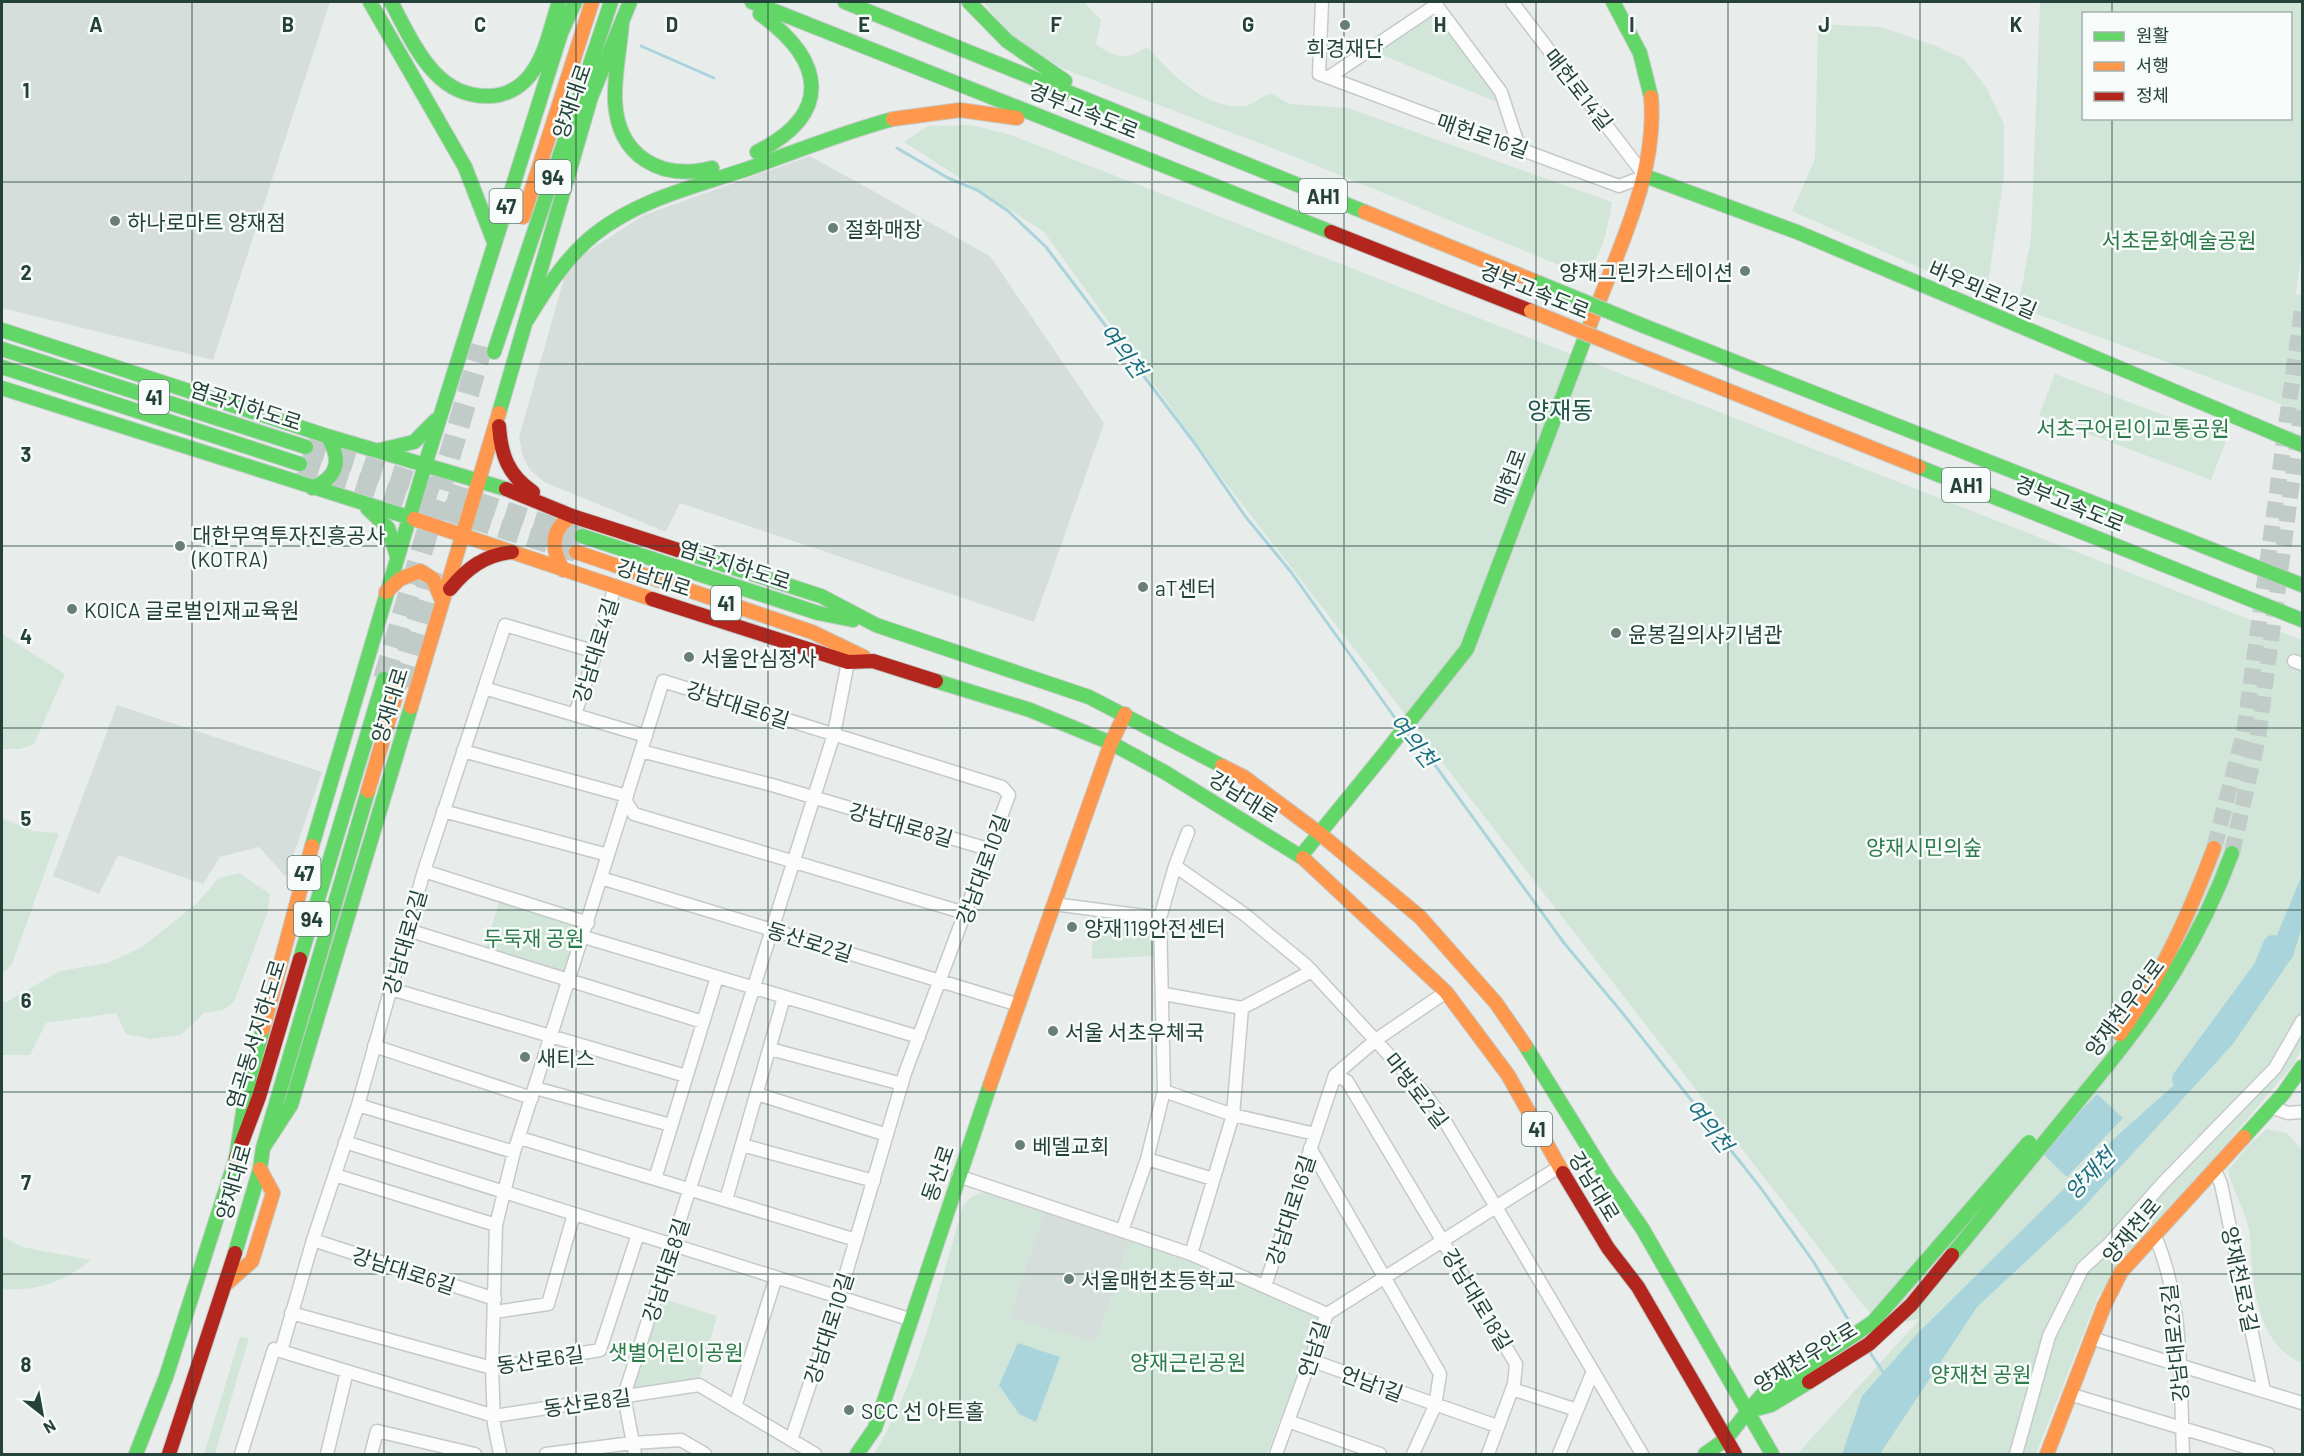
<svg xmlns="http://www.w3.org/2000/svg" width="2304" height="1456" viewBox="0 0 2304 1456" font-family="Barlow,'Noto Sans KR',sans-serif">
<rect width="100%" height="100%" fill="#e8edeb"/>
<path fill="#d6dedb" d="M2 2H330L213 360 2 308Z
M810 156 990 256 1104 423 1034 622 680 503 666 532 544 482 530 470 523 457 519 437 568 264 644 215Z
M117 705 322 772 286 877 259 847 220 857 203 884 118 855 99 894 53 876Z
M1044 1210 1129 1241 1096 1344 1009 1317Z"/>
<path fill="#d1e6d8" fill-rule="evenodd" d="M983 2H1084L1101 20 1096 44C1115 59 1127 60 1147 47 1170 72 1206 111 1245 106 1253 105 1261 97 1270 93L1290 104 1348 108 1612 202C1607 230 1604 255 1583 275L1298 158 1064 69 1016 41Z
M2040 2H2302V249L2296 294 2302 295V412L2018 307 2031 238ZM2084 14H2290V118H2084Z
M1433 10 1497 93 1502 104 1372 51Z
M1818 24 1881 27 1936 46 1964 59 1986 87 2004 124V175L1986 297 1792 211 1815 159Z
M972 125 1011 135 2302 640V1047L2294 1064 2098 1296 2036 1454H1801L1799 1452 1921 1318C1891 1326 1884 1328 1863 1305L1218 473 1044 232 904 142 928 126Z
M2055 374 2227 439 2211 480 2039 415Z
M2 634 65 674 34 744 20 749H2Z
M2 818 33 831 59 833 12 964 2 974Z
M239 873 270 894 267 914 234 1002 223 1010 204 1013 181 1035 150 1039 126 1034 116 1013 46 1023 30 1055H2V1001L6 1002 60 971 108 963 142 947 196 904 219 878Z
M500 900 584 926 568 974 485 948Z
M1093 913 1155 921V956L1092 959Z
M2267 1129 2287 1133 2302 1150V1363C2262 1347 2254 1298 2251 1258 2250 1247 2251 1232 2247 1222 2242 1204 2232 1189 2228 1170L2250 1144Z
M984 1192 1044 1210 1010 1317 1096 1343 1129 1241 1181 1255 1320 1316 1267 1454H874C920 1379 938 1288 964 1204L971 1197Z
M2 1236 22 1247 91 1260C62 1283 38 1291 2 1289Z
M661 1298 717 1316 699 1380 633 1389Z
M240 1337 249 1338 215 1454H204Z"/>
<path fill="#a9d4db" d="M2302 875V927L2293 956 2233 1044 2081 1210 1977 1307 1880 1454H1842L1862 1396 1917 1334 2118 1135 2191 1070 2263 969Z
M2097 1094 2123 1118 2067 1177 2041 1152Z
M1018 1343 1060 1357 1036 1422 1019 1414 999 1385Z"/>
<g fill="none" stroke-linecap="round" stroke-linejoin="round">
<path stroke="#a9d4db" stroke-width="3" d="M641 46 714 78
M897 148 948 178 977 190 1008 211 1046 247 1196 445 1245 516 1291 572 1400 725
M1406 732 1427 754 1564 943 1620 1010 1760 1187 1813 1261 1855 1331
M1869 1351 1885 1375"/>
<path stroke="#a9d4db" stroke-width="20" d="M2182 1079 2263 969 2273 945"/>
<path stroke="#c1cbc8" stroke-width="16" stroke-dasharray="16 8" stroke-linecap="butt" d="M2214 848 2244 733 2302 310
M2232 853 2258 738 2302 407"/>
<path stroke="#c1cbc8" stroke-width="20" stroke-dasharray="20 10" stroke-linecap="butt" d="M306 447 582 536
M300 464 576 552"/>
<path stroke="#c1cbc8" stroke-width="22" stroke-dasharray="22 11" stroke-linecap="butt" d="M384 679 482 346
M399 685 432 571"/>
<defs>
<path id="street" d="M1322 2 1319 74 1619 186 1645 176 1512 2
M1434 2 1501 92 1519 147
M1329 77 1436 5
M2294 661 2302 664
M484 688 646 736
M575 714 596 652 615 586
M463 751 627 796
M641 751 772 785 988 849
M625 800 634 814 965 913
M443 811 608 855
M1175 866 1244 914 1307 966 1424 1093 1443 1118 1496 1207 1642 1454
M424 871 588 923
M601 878 1019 1005
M1054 904 1160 918
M408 930 703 1022
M584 937 919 1037
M391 989 686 1076
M1164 994 1242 1008
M374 1046 532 1098
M770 1049 902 1084
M1335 1075 1347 1081 1516 1364 1514 1384 1488 1454
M535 1088 671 1125
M1164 1091 1233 1115 1315 1134
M757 1094 887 1135
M358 1105 514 1152
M2271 1107 2288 1113 2302 1112
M520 1138 856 1240
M345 1142 909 1319
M742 1145 874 1181
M1310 1148 1440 1374 1435 1406 1413 1454
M1147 1159 1213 1179
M2214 1168 2221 1184 2264 1391
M335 1175 496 1225
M958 1176 1191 1254 1327 1314
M655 1179 717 977
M726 1200 784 997
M1122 1231 1147 1159 1164 1091 1160 918 1175 866 1188 832
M2154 1234C2184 1300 2180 1383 2183 1454
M313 1240 495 1299
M1191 1254 1233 1115 1242 1008 1312 971
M1265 1286 1335 1075 1377 1039 1446 992
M495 1312 548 1304 574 1214
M291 1313 492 1368 600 1350 638 1234
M1327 1314 1559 1167
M2091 1338 2302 1403
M281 1351 313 1240 358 1105 424 871 505 625 596 652
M1310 1360 1497 1426
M1512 1389 1577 1410
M2069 1394 2268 1454
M735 1407 776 1277
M1288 1421 1380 1454
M241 1454 274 1349 494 1416 699 1385 815 1454
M327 1454 347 1371
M371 1454 377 1431 475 1454
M500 1454 494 1424 492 1368 496 1225 514 1152 663 681 1002 787 1009 795 905 1073 839 1297 791 1440
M546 1454 632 1443 681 1440 705 1454
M635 1454 624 1396 834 734 848 662
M1276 1454 1327 1314
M1559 1454 1593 1371
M2016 1454 2049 1336 2083 1268 2109 1244 2162 1184 2275 1068 2302 1021"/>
<path id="fast" d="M370 2 465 167 494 242
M391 2C414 44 435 99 491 96 509 95 524 85 533 71 547 51 551 25 559 2
M752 2 1331 232
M845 2 1365 212
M969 2 1007 41 1065 81
M1613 2 1640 53 1651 97
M622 23C620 49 614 75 615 101 618 157 661 181 712 168
M757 152C834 113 824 60 760 14
M1645 176 1797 232 2302 445
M527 320C546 289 566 257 595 234 639 199 697 186 750 168 797 151 844 132 893 119
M1644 326 2302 585
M2 330 327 436 506 489
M2 349 306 447
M494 352 611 2
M2 367 300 464
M2 388 414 519
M499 413 591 97 630 2
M380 450 414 442 436 420
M1919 467 2302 620
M312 488C339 477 342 459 327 436
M367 508 388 528 397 556
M582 536 818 613 853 620
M678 550 821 596 876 625 1089 697 1222 766
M936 681 1030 710 1111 743 1166 773 1303 858
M1421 707 1467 649 1591 322
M312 846 425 465 561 33 575 2
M1301 856 1384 754
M300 959 384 679
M1525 1045 1606 1176 1642 1228 1772 1454
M2097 1078C2156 1007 2200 940 2232 853
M2244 1137 2283 1094 2302 1067
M263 1148 368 791
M235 1253 260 1169 263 1148 291 1105 411 707
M1802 1370 1763 1394 1748 1411 1771 1405 1809 1382
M136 1454 166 1377 236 1158 246 1093 263 1029
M857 1454 875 1428 990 1085
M1705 1454 1726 1439 1748 1411"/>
<path id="slow" d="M893 119 960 110 1017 118
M1365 212 1539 283
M523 217 592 2
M1591 322C1617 252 1658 173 1651 97
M1634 353 1919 467
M414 519 652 599
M576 552 812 632 864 657
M563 570C551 549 550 529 572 516
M386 592 400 579 420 571 433 579 442 601
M411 707 499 413
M1222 766 1244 777 1319 833 1420 917 1496 1003 1525 1045
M368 791 399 685
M1303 858 1446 992 1508 1075 1563 1173
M263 1029 312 846
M2120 1034C2161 977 2189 914 2214 848
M990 1085 1111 743 1125 714
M225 1285 252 1261 273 1193 260 1169
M2047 1454 2104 1306 2121 1272 2244 1137"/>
<path id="jam" d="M1331 232 1531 311
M499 426C501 455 508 475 533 492
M506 489 572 516 678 550
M450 589C467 568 485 555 512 552
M652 599 848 662 873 661 936 681
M236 1158 259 1097 300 959
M1563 1173 1608 1248 1638 1287 1735 1454
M169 1454 235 1253"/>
</defs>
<use href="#street" stroke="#c5cac8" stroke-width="15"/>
<use href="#fast" stroke="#c3cbc8" stroke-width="16"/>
<use href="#slow" stroke="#c3cbc8" stroke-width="16"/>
<use href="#jam" stroke="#c3cbc8" stroke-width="16"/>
<use href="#street" stroke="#fcfcfc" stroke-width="12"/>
<use href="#fast" stroke="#63d668" stroke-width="14"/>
<use href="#slow" stroke="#ff974d" stroke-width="14"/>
<use href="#jam" stroke="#b3261e" stroke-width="14"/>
<defs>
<path id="fast-bridge" d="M1539 283 1644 326
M1384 754 1421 707
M1952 1255 2097 1078
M1802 1370 1873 1322 2029 1142"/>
<path id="slow-bridge" d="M1531 311 1634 353"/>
<path id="jam-bridge" d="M1809 1382 1869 1344 1911 1305 1952 1255"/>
</defs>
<use href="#fast-bridge" stroke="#c3cbc8" stroke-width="16" stroke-linecap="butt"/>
<use href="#slow-bridge" stroke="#c3cbc8" stroke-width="16" stroke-linecap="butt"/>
<use href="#jam-bridge" stroke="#c3cbc8" stroke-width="16" stroke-linecap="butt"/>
<use href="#fast-bridge" stroke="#63d668" stroke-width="14"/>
<use href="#slow-bridge" stroke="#ff974d" stroke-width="14"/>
<use href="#jam-bridge" stroke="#b3261e" stroke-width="14"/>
</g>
<path fill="none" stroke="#24423a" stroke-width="1.5" stroke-opacity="0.55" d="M192 2V1454M384 2V1454M576 2V1454M768 2V1454M960 2V1454M1152 2V1454M1344 2V1454M1536 2V1454M1728 2V1454M1920 2V1454M2112 2V14M2112 118V1454M2 182H2302M2 364H2302M2 546H2302M2 728H2302M2 910H2302M2 1092H2302M2 1274H2302"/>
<g fill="#697e78" stroke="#f7fbf9" stroke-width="2">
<circle cx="1345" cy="25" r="6"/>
<circle cx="115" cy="221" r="6"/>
<circle cx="833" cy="228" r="6"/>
<circle cx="1745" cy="271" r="6"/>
<circle cx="180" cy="546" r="6"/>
<circle cx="1143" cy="587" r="6"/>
<circle cx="72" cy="609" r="6"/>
<circle cx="1616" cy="633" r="6"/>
<circle cx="689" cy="657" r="6"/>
<circle cx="1072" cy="927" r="6"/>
<circle cx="1053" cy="1031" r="6"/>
<circle cx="525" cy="1057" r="6"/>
<circle cx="1020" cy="1145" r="6"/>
<circle cx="1069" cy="1279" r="6"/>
<circle cx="849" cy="1410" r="6"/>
</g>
<g text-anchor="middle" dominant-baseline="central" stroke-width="5" stroke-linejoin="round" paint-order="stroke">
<g fill="#f7fbf9" stroke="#637a73" stroke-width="1.5">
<rect x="535" y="160" width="36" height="34" rx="4.5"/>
<rect x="1299" y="179" width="48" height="34" rx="4.5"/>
<rect x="489.5" y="189" width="33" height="34" rx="4.5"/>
<rect x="139" y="380" width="30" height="34" rx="4.5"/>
<rect x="1942" y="468" width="48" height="34" rx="4.5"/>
<rect x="711" y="586" width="30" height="34" rx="4.5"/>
<rect x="287.5" y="856" width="33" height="34" rx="4.5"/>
<rect x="294" y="902" width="36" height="34" rx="4.5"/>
<rect x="1522" y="1112" width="30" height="34" rx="4.5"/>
</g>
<g font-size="20" font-weight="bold" fill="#24423a">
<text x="553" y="177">94</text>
<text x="1323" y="196">AH1</text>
<text x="506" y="206">47</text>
<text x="154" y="397">41</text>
<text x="1966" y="485">AH1</text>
<text x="726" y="603">41</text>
<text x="304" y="873">47</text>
<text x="312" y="919">94</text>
<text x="1537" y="1129">41</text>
</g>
<g font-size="21" fill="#24423a" stroke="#f7fbf9" text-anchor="start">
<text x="1345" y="47" text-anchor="middle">희경재단</text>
<text x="127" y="221">하나로마트 양재점</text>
<text x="845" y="228">절화매장</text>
<text x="1733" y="271" text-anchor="end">양재그린카스테이션</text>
<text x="192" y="534">대한무역투자진흥공사<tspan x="192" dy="24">(KOTRA)</tspan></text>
<text x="1155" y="587">aT센터</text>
<text x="84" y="609">KOICA 글로벌인재교육원</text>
<text x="1628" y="633">윤봉길의사기념관</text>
<text x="701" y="657">서울안심정사</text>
<text x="1084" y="927">양재119안전센터</text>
<text x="1065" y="1031">서울 서초우체국</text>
<text x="537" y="1057">새티스</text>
<text x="1032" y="1145">베델교회</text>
<text x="1081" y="1279">서울매헌초등학교</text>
<text x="861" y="1410">SCC 선 아트홀</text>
</g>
<g font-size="21" fill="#24423a" stroke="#f7fbf9">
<text transform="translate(1579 89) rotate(52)">매헌로14길</text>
<text transform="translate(571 101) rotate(-71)">양재대로</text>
<text transform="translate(1084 110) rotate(22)">경부고속도로</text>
<text transform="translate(1483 135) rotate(19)">매헌로16길</text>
<text transform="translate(1983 289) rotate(23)">바우뫼로12길</text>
<text transform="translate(1535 290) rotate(22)">경부고속도로</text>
<text transform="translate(246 405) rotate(18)">염곡지하도로</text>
<text transform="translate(1509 477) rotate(-70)">매헌로</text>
<text transform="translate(2070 503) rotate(22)">경부고속도로</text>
<text transform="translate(735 564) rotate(18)">염곡지하도로</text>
<text transform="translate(654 577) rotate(18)">강남대로</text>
<text transform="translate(595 650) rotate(-73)">강남대로4길</text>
<text transform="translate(738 704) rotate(18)">강남대로6길</text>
<text transform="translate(389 705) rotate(-73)">양재대로</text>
<text transform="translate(1244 796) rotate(32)">강남대로</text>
<text transform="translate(901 824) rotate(16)">강남대로8길</text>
<text transform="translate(982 869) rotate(-70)">강남대로10길</text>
<text transform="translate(810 941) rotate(17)">동산로2길</text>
<text transform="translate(404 942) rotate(-74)">강남대로2길</text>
<text transform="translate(2124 1007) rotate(-53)">양재천우안로</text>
<text transform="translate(255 1034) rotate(-73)">염곡동서지하도로</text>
<text transform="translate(1417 1090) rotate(52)">마방로2길</text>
<text transform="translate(937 1173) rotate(-71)">동산로</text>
<text transform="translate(233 1182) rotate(-74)">양재대로</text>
<text transform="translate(1595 1186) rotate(59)">강남대로</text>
<text transform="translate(1290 1210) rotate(-72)">강남대로16길</text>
<text transform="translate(2131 1230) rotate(-50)">양재천로</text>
<text transform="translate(404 1270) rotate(18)">강남대로6길</text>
<text transform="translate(665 1270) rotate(-72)">강남대로8길</text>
<text transform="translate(2241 1279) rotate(78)">양재천로3길</text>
<text transform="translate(1478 1299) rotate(59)">강남대로18길</text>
<text transform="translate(828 1328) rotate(-72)">강남대로10길</text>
<text transform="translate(2174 1343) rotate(-96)">강남대로23길</text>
<text transform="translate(1313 1349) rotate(-72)">언남길</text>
<text transform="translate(1805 1356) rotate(-31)">양재천우안로</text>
<text transform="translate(540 1359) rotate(-8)">동산로6길</text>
<text transform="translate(1372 1383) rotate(20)">언남1길</text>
<text transform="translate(587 1402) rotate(-8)">동산로8길</text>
</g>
<g font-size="21" fill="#2d7a4b" stroke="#f7fbf9">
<text x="2179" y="239">서초문화예술공원</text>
<text x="2133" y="427">서초구어린이교통공원</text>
<text x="1924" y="846">양재시민의숲</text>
<text x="534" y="937">두둑재 공원</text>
<text x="676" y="1351">샛별어린이공원</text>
<text x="1188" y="1361">양재근린공원</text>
<text x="1981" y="1373">양재천 공원</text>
</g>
<g font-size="22" font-style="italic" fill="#1c6f80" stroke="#f7fbf9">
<text transform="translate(1124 350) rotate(53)">여의천</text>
<text transform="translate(1414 740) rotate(51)">여의천</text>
<text transform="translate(1710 1125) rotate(51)">여의천</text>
<text transform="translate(2089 1173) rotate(-46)">양재천</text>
</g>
<g font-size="24" fill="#1f5548" stroke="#f7fbf9">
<text x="1560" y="409">양재동</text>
</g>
</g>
<g font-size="20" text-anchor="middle" font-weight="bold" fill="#24423a" stroke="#f7fbf9" stroke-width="5" stroke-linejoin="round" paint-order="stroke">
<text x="96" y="32">A</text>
<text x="288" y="32">B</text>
<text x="480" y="32">C</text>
<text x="672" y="32">D</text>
<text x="864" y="32">E</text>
<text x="1056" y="32">F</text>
<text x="1248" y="32">G</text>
<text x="1440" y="32">H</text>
<text x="1632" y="32">I</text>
<text x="1824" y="32">J</text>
<text x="2016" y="32">K</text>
<text x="26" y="98">1</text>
<text x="26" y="280">2</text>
<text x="26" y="462">3</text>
<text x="26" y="644">4</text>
<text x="26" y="826">5</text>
<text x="26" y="1008">6</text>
<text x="26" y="1190">7</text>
<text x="26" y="1372">8</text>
</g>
<rect width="2304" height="1456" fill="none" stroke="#24423a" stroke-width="6"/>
<rect x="2082" y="12" width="210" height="108" fill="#f7fbf9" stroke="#a3b1ad" stroke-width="1.5"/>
<rect x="2094" y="32" width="30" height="9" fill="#63d668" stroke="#a3b1ad" stroke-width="1.5"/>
<text x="2136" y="42" font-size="18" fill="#24423a">원활</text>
<rect x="2094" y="62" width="30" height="9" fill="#ff974d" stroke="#a3b1ad" stroke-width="1.5"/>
<text x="2136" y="72" font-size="18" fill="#24423a">서행</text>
<rect x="2094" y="92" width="30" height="9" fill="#b3261e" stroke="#a3b1ad" stroke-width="1.5"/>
<text x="2136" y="102" font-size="18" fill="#24423a">정체</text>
<g transform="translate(42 1414) rotate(149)" stroke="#f7fbf9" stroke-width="4.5" paint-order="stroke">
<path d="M0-4.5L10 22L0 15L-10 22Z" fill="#24423a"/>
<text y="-9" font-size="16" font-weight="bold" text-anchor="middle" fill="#24423a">N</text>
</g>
</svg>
